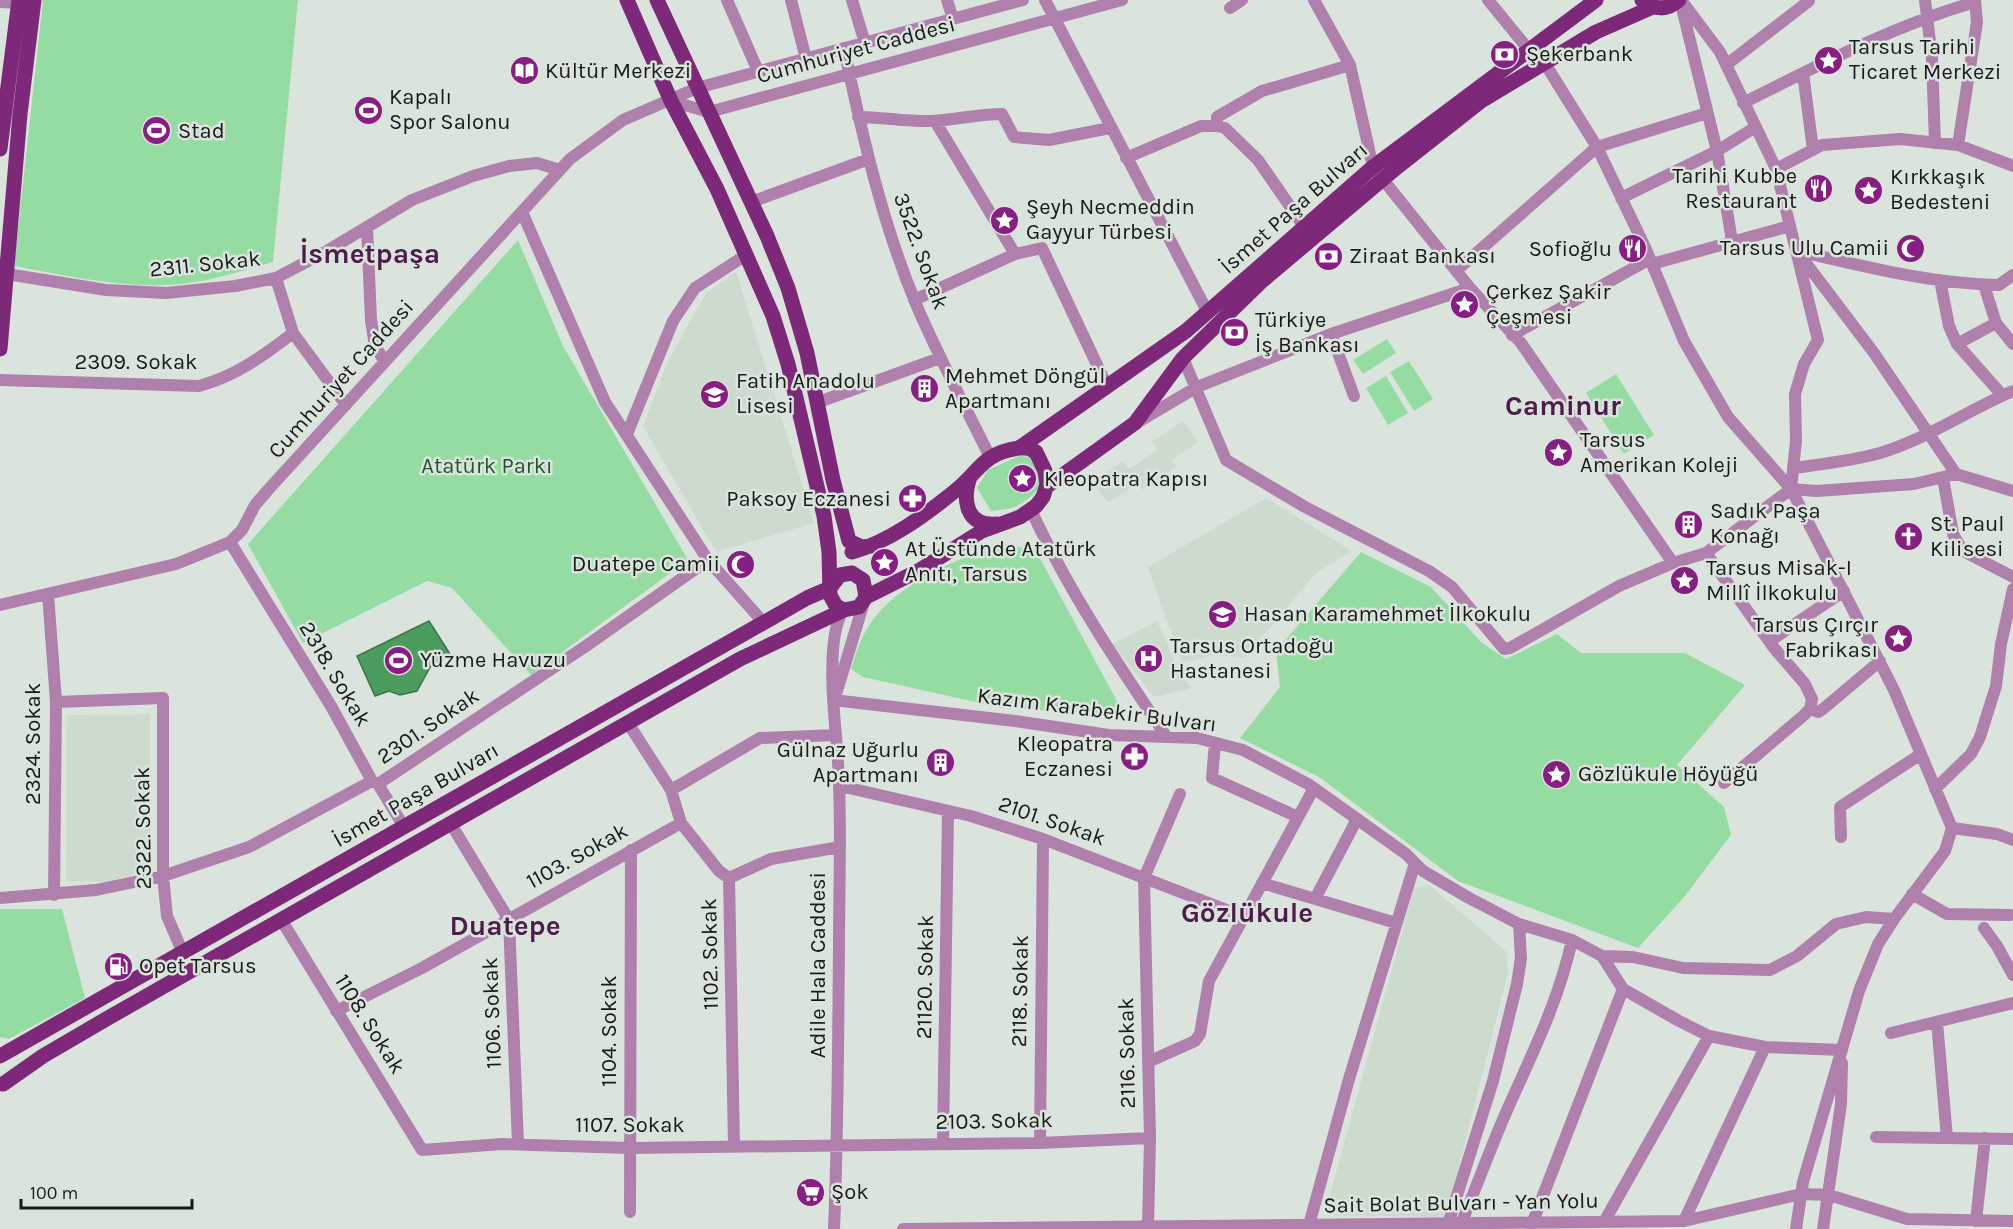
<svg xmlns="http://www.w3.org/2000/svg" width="2013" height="1229" viewBox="0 0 2013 1229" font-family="Karla,sans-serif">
<rect width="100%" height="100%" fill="#dbe4dc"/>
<path fill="#ccdbce" d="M736 271 814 523 716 552 643 426 667 363 705 295Z
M1183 421 1198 442 1172 460 1176 467 1143 490 1138 483 1108 503 1093 482 1123 461 1129 469 1157 450 1152 442Z
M1266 498 1352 551 1316 573 1244 658 1214 655 1182 663 1148 567Z
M1157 621 1181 675 1192 688 1154 697 1112 644Z
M150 714V870L106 882 66 881 67 715Z
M1429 885 1507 952 1508 972 1450 1202 1442 1217 1336 1216 1327 1206 1414 888Z"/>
<path fill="#95dca2" d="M43 0H298L273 262C238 272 202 284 165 285 115 287 63 275 14 266Z
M518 240 563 346 688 560 531 675 452 588 427 581 303 643 248 544Z
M1387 339 1396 353 1363 374 1353 360Z
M1409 361 1433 399 1414 411 1390 372Z
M1616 374 1654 435 1624 454 1586 393Z
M1386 376 1408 413 1388 425 1366 388Z
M1019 456 1030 457 1043 482C1027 504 1017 509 991 511L977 488 988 470Z
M1001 543 1036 551 1125 716 998 707 863 677 851 669C855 658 858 645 864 634 890 585 952 562 1001 543Z
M1361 552 1431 587 1482 643 1506 659 1557 634 1581 653H1685L1745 685 1677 765 1724 807 1731 835 1685 896 1638 948 1458 881 1319 777 1240 738 1280 687 1276 651Z
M0 909H62L85 998 9 1039 0 1037Z"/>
<path fill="#4c9c5e" stroke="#3c7549" stroke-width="1.5" d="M429 621 450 654 432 664 417 691 400 695 389 691 375 696 357 656Z"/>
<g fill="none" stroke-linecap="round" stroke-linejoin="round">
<path stroke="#af80ab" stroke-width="12" d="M727 0 758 71
M791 0 806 59
M852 0 865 43
M947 0 953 19
M1045 0 1208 313
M1314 0 1350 65 1373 167 1470 288 1521 343 1673 563
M1488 0 1528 49
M1681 0 1720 52 1776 169 1818 340 1804 364 1795 394 1796 441 1791 489
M1925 0 1932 58 1935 143
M0 2 19 3
M1681 4 1717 151 1732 241
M1230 8 1242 0
M844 48C862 135 882 222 916 304 938 356 965 406 990 457
M1544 62 1597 147 1645 247 1684 341 1728 417 1791 489 1894 690 1952 828 1945 851 1894 919 1878 944 1859 991 1803 1182 1796 1229
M1726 65 1809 1
M1803 73 1813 150
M671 101 709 112 1122 0
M1743 103C1819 65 1893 26 1975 2
M858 117C883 117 907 122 932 121 956 120 978 114 1002 114L1014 137 1049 140 1110 128
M935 121 1015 254
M1217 126V117L1262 91 1350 65
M1958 145 1977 22 1975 0
M1126 158 1201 126H1217L1225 128 1258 160 1305 228
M1776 169 1822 145 1900 139 1958 145 2013 166
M1621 198 1717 151 1754 128
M751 202 869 159
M522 212 605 402 708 560 764 623
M367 227 371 320 375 346 385 362
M1797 251C1863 266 1931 284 1999 285L2013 275
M1799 254 1874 353 1956 474
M1652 264 1790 226
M1456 271 1597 147 1707 113
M7 274 106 290 166 293 235 286 276 278 327 251 412 200 473 176 509 166 537 163 560 170
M276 278 293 333 346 405
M1940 280 1949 326 1957 344 2002 395
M1984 285 1996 323 2013 344
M914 300 1015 254 1042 248 1107 386
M1331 334 1354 396
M1512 335 1650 259
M1957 344 1996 323
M1183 358 1226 460 1305 507 1429 571 1452 587 1504 649 1510 648 1619 586 1673 563 1706 553 1791 489 1817 491 1914 484 1956 474 2013 491
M0 380 199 386C236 376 263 356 293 333
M816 403 940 358
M1138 422 1197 387 1331 334 1470 288
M627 434 673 321 695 288 746 255
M1793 468C1822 464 1852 461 1880 453 1927 439 1968 410 2013 391
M1943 478 1953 534 1963 551 2013 577
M1031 510C1068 590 1117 663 1166 736
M230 542 331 706 372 781 378 784 404 827
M1706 553 1774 648 1805 684 1812 699 1810 709 1803 716 1724 783
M48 594 56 702 54 895
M0 605 176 564 208 551 230 542 242 530 255 505 267 491 570 159 623 120 697 88 1023 0
M1770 641 1844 591
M837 691 864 602
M833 700 1015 721 1109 735 1197 738 1243 750 1308 784 1406 854 1423 871 1469 898 1519 924 1572 940 1602 956 1623 989 1679 1021 1709 1036 1765 1047 1842 1050
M56 702 163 698V876L167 916 183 953
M1810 709 1818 712 1823 709 1880 661
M628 723 671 790 681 823 719 871 729 878 734 1145
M1215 743 1212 778 1298 817
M378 784 586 646 708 560
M840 786 971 816 1043 839 1245 917
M1935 789 1971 754 1980 737 1996 686 2001 644 2013 589
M671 790 760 738 836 735
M451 824 509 920 518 1144
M1952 828 1997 834 2013 840
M1841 837 1840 807 1921 754
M729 878 771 859 840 847
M1262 883 1396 923
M1912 894 1947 914 2010 915
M0 898 96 890 163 876 249 847 372 781
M1315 899 1357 819
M282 921 422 1150 502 1144 630 1148 1040 1143 1150 1138
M1984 928 1997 946 2013 975
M1602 956 1633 957 1683 968 1770 970 1797 956 1836 924 1866 917 1894 919
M336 1011 422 968 681 823
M1937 1022 1947 1138
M1891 1033 2013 1003
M1148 1062 1195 1041 1200 1034 1209 981 1314 788
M1876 1137 2013 1139
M943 1143 948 811
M1040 1143 1043 839
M630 1212 631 850
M1684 1221 1765 1047
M1976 1221 1985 1138
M1604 1222 1709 1036
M1448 1224 1493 1081 1517 984 1521 958 1519 924
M1461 1224C1477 1186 1491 1146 1508 1108 1533 1052 1559 1000 1572 940
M1532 1224 1623 989
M1309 1225 1349 1079 1415 863
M1148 1226 1150 1138 1144 878 1180 794
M834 1229C838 1135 838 1041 839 947 839 881 842 814 837 747 834 715 825 634 844 610
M903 1229 1684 1221 1801 1194 1829 1195 1907 1219 2013 1221
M1823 1229 1841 1104 1842 1063"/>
<path stroke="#7e287a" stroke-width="15" d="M627 0 671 101 717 189 773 316 788 364 824 516 829 552 830 595 836 606 844 610
M657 0 767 236 788 288 807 353 833 480 849 541 862 547 871 546
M1642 0C1654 10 1667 11 1679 0
M0 149 19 0
M0 349 20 114 34 0
M970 477C962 500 966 527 997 524
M1046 487 1135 423 1183 358 1262 281 1396 168 1481 101 1596 32 1653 7
M852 552C889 542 925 515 955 491 981 470 981 454 1019 448L1186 331 1373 167 1596 0
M830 588 840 575 852 573 863 580 866 597
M0 1056 807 598 830 588
M3 1084 43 1056 108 1018 740 659 844 610 859 607 866 597 918 571 982 531 1020 517 1036 506 1043 497 1047 484 1045 471 1036 452 1028 448H1019"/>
</g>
<defs>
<symbol id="bank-disc" viewBox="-11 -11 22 22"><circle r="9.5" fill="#881e84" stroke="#dbe4dc"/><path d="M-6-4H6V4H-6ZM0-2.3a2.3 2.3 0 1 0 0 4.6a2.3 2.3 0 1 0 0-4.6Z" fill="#fff"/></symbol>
<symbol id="sight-disc" viewBox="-11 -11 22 22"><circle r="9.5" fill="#881e84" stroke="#dbe4dc"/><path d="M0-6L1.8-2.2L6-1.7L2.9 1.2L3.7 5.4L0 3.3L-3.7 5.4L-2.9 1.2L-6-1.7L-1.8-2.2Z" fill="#fff"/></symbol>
<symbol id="library-disc" viewBox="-11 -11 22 22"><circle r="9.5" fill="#881e84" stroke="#dbe4dc"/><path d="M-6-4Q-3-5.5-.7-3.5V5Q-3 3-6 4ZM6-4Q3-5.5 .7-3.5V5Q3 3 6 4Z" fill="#fff"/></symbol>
<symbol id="stadium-disc" viewBox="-11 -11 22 22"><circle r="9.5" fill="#881e84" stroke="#dbe4dc"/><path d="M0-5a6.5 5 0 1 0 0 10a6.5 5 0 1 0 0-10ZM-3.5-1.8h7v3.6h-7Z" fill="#fff"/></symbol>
<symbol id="restaurant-disc" viewBox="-11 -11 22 22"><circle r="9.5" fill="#881e84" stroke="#dbe4dc"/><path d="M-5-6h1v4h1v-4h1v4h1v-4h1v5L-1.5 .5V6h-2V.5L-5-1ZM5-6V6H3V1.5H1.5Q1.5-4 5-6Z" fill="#fff"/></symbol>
<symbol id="mosque-disc" viewBox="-11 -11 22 22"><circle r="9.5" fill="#881e84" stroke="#dbe4dc"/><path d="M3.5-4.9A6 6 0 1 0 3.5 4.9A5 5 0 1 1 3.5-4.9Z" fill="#fff"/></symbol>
<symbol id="building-disc" viewBox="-11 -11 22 22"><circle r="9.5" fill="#881e84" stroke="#dbe4dc"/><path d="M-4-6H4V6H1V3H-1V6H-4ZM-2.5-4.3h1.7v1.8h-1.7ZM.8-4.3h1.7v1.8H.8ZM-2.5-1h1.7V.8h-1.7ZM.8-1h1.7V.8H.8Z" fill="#fff"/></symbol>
<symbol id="school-disc" viewBox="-11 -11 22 22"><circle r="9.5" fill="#881e84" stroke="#dbe4dc"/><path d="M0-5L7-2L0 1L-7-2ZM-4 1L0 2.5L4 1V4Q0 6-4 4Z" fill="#fff"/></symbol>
<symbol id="pharmacy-disc" viewBox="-11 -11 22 22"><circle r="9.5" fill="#881e84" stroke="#dbe4dc"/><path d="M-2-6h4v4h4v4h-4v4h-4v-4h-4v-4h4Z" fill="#fff"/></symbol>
<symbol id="church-disc" viewBox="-11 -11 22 22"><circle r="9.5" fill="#881e84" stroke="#dbe4dc"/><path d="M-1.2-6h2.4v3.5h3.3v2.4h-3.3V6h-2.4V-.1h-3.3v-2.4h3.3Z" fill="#fff"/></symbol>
<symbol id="hospital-disc" viewBox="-11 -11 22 22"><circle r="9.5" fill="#881e84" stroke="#dbe4dc"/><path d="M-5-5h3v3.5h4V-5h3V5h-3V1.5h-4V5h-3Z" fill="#fff"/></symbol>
<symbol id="fuel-disc" viewBox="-11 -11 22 22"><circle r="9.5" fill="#881e84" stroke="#dbe4dc"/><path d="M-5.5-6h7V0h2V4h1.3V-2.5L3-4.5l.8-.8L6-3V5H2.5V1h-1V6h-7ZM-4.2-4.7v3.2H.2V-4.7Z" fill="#fff"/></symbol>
<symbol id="supermarket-disc" viewBox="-11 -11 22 22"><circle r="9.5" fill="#881e84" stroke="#dbe4dc"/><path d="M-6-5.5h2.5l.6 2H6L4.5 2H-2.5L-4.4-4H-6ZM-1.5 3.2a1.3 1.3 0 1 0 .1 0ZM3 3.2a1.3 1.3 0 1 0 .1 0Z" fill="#fff"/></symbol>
</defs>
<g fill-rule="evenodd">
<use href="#bank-disc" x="1488" y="38" width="33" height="33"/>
<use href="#sight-disc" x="1812" y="44" width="33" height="33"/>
<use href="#library-disc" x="508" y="54" width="33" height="33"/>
<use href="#stadium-disc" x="352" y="94" width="33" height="33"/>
<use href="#stadium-disc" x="140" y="114" width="33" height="33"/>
<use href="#restaurant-disc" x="1802" y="172" width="33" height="33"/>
<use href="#sight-disc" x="1852" y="174" width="33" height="33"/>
<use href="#sight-disc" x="988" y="204" width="33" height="33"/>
<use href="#mosque-disc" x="1894" y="232" width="33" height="33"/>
<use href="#restaurant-disc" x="1616" y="232" width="33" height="33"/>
<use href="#bank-disc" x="1312" y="240" width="33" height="33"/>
<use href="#sight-disc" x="1448" y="288" width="33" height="33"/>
<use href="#bank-disc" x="1218" y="316" width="33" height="33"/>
<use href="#building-disc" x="908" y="372" width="33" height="33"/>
<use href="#school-disc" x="698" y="378" width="33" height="33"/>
<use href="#sight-disc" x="1542" y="436" width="33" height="33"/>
<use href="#sight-disc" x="1006" y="462" width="33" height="33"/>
<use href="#pharmacy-disc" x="896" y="482" width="33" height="33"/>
<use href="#building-disc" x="1672" y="508" width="33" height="33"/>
<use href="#church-disc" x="1892" y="520" width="33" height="33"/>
<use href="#sight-disc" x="868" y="546" width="33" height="33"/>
<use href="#mosque-disc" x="724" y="548" width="33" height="33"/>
<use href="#sight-disc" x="1668" y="564" width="33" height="33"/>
<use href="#school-disc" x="1206" y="598" width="33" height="33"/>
<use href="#sight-disc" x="1882" y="622" width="33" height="33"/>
<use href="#hospital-disc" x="1132" y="642" width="33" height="33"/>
<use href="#stadium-disc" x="382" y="644" width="33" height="33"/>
<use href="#pharmacy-disc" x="1118" y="740" width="33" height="33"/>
<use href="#building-disc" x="924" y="746" width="33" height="33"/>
<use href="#sight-disc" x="1540" y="758" width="33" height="33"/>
<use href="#fuel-disc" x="102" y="950" width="33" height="33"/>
<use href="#supermarket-disc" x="794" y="1176" width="33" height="33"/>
</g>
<g text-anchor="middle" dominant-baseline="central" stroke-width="5" stroke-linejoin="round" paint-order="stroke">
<g font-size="22" fill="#171a18" stroke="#dbe4dc" text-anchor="start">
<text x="1849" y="47">Tarsus Tarihi<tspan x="1849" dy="25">Ticaret Merkezi</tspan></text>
<text x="1526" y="54">Şekerbank</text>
<text x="545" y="71">Kültür Merkezi</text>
<text x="389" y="97">Kapalı<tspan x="389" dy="25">Spor Salonu</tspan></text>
<text x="178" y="131">Stad</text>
<text x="1797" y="176" text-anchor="end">Tarihi Kubbe<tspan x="1797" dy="25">Restaurant</tspan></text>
<text x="1890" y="177">Kırkkaşık<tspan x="1890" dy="25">Bedesteni</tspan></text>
<text x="1026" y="207">Şeyh Necmeddin<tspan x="1026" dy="25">Gayyur Türbesi</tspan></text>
<text x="1889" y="248" text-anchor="end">Tarsus Ulu Camii</text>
<text x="1612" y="249" text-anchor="end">Sofioğlu</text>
<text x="1349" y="256">Ziraat Bankası</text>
<text x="1486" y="292">Çerkez Şakir<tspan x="1486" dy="25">Çeşmesi</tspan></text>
<text x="1255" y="320">Türkiye<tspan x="1255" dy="25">İş Bankası</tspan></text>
<text x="945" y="376">Mehmet Döngül<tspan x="945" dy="25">Apartmanı</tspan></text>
<text x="736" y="381">Fatih Anadolu<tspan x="736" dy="25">Lisesi</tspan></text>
<text x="1580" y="440">Tarsus<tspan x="1580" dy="25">Amerikan Koleji</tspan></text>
<text x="1044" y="479">Kleopatra Kapısı</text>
<text x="891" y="499" text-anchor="end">Paksoy Eczanesi</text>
<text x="1710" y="511">Sadık Paşa<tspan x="1710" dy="25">Konağı</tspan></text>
<text x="1930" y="524">St. Paul<tspan x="1930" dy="25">Kilisesi</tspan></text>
<text x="905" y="549">At Üstünde Atatürk<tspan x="905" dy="25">Anıtı, Tarsus</tspan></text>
<text x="720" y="564" text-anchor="end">Duatepe Camii</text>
<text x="1706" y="568">Tarsus Misak-I<tspan x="1706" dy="25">Millî İlkokulu</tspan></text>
<text x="1244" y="614">Hasan Karamehmet İlkokulu</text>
<text x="1878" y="625" text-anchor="end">Tarsus Çırçır<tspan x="1878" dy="25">Fabrikası</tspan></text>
<text x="1170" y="646">Tarsus Ortadoğu<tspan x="1170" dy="25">Hastanesi</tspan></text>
<text x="420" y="660">Yüzme Havuzu</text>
<text x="1113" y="744" text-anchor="end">Kleopatra<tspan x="1113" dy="25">Eczanesi</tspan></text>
<text x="919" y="750" text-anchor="end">Gülnaz Uğurlu<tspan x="919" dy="25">Apartmanı</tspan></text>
<text x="1578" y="774">Gözlükule Höyüğü</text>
<text x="139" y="966">Opet Tarsus</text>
<text x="831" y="1192">Şok</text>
</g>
<g font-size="22" fill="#171a18" stroke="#dbe4dc">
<text transform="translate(856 50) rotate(-15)">Cumhuriyet Caddesi</text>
<text transform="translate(1294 208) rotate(-41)">İsmet Paşa Bulvarı</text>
<text transform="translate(921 251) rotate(70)">3522. Sokak</text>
<text transform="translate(205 264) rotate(-6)">2311. Sokak</text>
<text x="136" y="362">2309. Sokak</text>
<text transform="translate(341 379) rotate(-48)">Cumhuriyet Caddesi</text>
<text transform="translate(335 674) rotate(59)">2318. Sokak</text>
<text transform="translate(1097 710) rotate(7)">Kazım Karabekir Bulvarı</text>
<text transform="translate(428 726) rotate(-34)">2301. Sokak</text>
<text transform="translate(33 744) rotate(-90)">2324. Sokak</text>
<text transform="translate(416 795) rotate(-30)">İsmet Paşa Bulvarı</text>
<text transform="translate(1052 821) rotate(19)">2101. Sokak</text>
<text transform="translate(143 828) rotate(-91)">2322. Sokak</text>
<text transform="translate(577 856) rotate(-29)">1103. Sokak</text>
<text transform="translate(710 954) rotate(-91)">1102. Sokak</text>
<text transform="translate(818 965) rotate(-90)">Adile Hala Caddesi</text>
<text transform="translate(925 977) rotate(-89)">21120. Sokak</text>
<text transform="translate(1020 991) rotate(-89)">2118. Sokak</text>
<text transform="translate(492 1013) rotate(-92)">1106. Sokak</text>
<text transform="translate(370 1024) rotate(58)">1108. Sokak</text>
<text transform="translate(609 1031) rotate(-90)">1104. Sokak</text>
<text transform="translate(1127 1053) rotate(-91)">2116. Sokak</text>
<text transform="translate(994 1121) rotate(-1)">2103. Sokak</text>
<text x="630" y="1125">1107. Sokak</text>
<text transform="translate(1461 1203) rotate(-1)">Sait Bolat Bulvarı - Yan Yolu</text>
</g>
<g font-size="22" fill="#1d562c" stroke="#dbe4dc">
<text x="487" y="466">Atatürk Parkı</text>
</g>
<g font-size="28" font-weight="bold" fill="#4e1c4b" stroke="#dbe4dc">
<text x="370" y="253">İsmetpaşa</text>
<text x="1563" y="405">Caminur</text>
<text x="1247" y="912">Gözlükule</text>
<text x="505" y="925">Duatepe</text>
</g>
</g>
<path d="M21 1199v9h171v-9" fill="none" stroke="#171a18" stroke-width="3"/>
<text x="30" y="1199" font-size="18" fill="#171a18" stroke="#dbe4dc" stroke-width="4.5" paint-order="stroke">100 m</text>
</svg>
